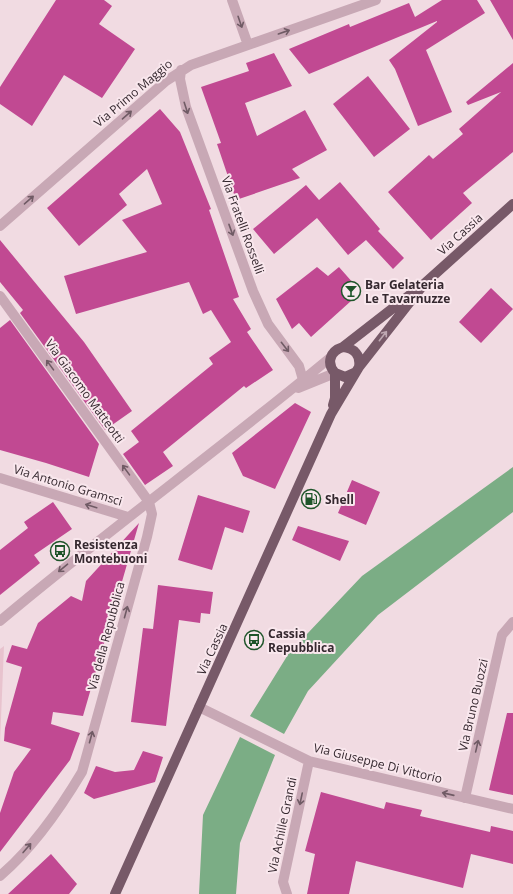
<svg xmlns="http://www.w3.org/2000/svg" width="513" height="894" viewBox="0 0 513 894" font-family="'Open Sans',sans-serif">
<rect width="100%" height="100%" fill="#f1dbe2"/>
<path fill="#e8c3ce" d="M4 646 0 743V649Z"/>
<path fill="#7bad85" d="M513 467V512L378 615 308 691 284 734 250 716 289 653 362 576Z
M240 737 275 755 240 843 236 894H199L203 815Z"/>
<path fill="#c14992" d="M56 0H104L112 6 99 24 135 49 102 98 64 75 32 126 0 104V87Z
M442 0H477L485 13 426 50 452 112 418 126 395 69 389 60 437 22V21L309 74 289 49 349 24 350 27 409 3 415 17Z
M490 0H513V40Z
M274 53 292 86 245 103 257 136 305 110 327 150 292 169 300 178 236 200 217 144 221 143 201 87 249 71 246 63Z
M513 63V152L463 193 472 203 431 240 388 192 429 155 433 159 463 134 459 129 501 92 468 105 466 102Z
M368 76 410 129 374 157 333 104Z
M160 109 180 132 211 209 209 210 239 297 233 299 251 329 247 332 273 370 246 388 244 386 163 452 173 466 145 485 123 454 139 442 131 431 213 364 209 358 231 342 211 310 203 314 189 282 76 314 64 276 147 252 122 220 162 204 147 169 119 194 127 205 79 246 47 208Z
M340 182 380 229 378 231 404 258 393 269 366 240 348 255 317 218 274 254 253 229 306 185 319 200Z
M0 240 84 342 132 411 105 430 20 313 23 310 0 282Z
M317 267 328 276 339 267 361 292 311 337 299 323 292 329 276 299Z
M491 288 513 309 481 343 459 322Z
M10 320 99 444 89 477 46 463 0 450V328Z
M295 403 311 412 275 489 243 476 232 453Z
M352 480 380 492 366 525 338 513Z
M198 495 250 511 243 533 225 527 212 570 178 560Z
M53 502 72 529 34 555 40 563 0 595V550L28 528 24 522Z
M139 523 83 716 53 712 51 724 80 733 70 760 0 852V813L14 772 31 749 4 741 5 728 22 667 6 662 12 645 27 649 38 623 71 596 82 601 86 581Z
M298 526 349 541 340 561 292 540Z
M158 585 213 592 210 614 201 613 200 623 179 620 166 726 131 722 143 628 153 629Z
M507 713H513V795L489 790Z
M143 751 163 757 155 782 94 799 84 793 96 766 115 772 134 770Z
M321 792 384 809 386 802 422 810 420 816 490 832 491 826 513 831V864L471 854 463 888 356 861 349 894H307L315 854 305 851Z
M51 854 77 884 69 894H8Z"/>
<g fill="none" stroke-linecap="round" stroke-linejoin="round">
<path stroke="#c8a8b5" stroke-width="10" d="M232 0 248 45
M181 70 180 79 186 107 253 291 268 324 299 366 303 380
M0 226 166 81 191 65 376 0
M0 296 149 502 152 514 147 537 82 772C60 809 34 847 0 876
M298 388 335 373
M0 478 128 517
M0 621C108 530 223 447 331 357
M199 707 309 761 513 809
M465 798 502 635 513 622
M287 894 283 882 309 761"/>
<path stroke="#775968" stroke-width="10" d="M343 347C354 348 361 355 359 367
M356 372 345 377 335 373C326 363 330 351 343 347L424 284 513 204
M333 405 335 398V373
M115 894 331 414 359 367 424 284"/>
</g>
<defs><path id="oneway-shaft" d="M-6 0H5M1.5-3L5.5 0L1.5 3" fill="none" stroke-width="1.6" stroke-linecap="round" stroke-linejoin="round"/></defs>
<g stroke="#705b65">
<use href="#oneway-shaft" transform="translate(240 22) rotate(71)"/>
<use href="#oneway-shaft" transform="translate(284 32) rotate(-19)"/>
<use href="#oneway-shaft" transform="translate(186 108) rotate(72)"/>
<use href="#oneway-shaft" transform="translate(127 115) rotate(-41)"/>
<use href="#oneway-shaft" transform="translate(29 200) rotate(-41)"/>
<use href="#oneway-shaft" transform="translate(231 230) rotate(70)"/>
<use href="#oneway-shaft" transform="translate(285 347) rotate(52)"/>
<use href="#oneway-shaft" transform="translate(50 365) rotate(-126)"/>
<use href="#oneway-shaft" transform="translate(126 470) rotate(-126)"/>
<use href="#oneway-shaft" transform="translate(91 506) rotate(-163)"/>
<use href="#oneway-shaft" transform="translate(63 568) rotate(140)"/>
<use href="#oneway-shaft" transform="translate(126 612) rotate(-75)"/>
<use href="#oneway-shaft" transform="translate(91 737) rotate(-75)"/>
<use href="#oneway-shaft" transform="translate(477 746) rotate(-77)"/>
<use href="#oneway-shaft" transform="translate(448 794) rotate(-167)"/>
<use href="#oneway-shaft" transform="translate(301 799) rotate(102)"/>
<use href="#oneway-shaft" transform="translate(27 848) rotate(-49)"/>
</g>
<use stroke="#bea7b1" href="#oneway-shaft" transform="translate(383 336) rotate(-52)"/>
<defs>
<symbol id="bar-ring" viewBox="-11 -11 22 22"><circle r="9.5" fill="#f9e7ed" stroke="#1f552a" stroke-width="1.5"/><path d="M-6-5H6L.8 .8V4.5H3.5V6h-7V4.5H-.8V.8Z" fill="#1f552a"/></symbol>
<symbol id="fuel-ring" viewBox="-11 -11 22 22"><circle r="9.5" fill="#f9e7ed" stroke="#1f552a" stroke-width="1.5"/><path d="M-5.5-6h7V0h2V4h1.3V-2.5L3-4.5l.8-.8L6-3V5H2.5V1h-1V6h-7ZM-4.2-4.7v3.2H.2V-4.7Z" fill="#1f552a"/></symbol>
<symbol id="bus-ring" viewBox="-11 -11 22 22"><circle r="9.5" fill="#f9e7ed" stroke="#1f552a" stroke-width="1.5"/><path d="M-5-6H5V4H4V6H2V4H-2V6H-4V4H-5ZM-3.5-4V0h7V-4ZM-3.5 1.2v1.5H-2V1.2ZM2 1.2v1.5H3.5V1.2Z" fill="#1f552a"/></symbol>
</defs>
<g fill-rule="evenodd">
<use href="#bar-ring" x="340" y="280" width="22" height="22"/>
<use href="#fuel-ring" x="300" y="488" width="22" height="22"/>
<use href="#bus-ring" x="49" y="540" width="22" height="22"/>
<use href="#bus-ring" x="243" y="629" width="22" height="22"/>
</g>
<g text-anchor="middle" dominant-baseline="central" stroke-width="4" stroke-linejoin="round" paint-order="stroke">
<g font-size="12" fill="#35282f" stroke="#f9e7ed">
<text transform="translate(133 93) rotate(-40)">Via Primo Maggio</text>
<text transform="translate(243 225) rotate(70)">Via Fratelli Rosselli</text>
<text transform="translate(460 234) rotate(-42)">Via Cassia</text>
<text transform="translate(85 391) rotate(54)">Via Giacomo Matteotti</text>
<text transform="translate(68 485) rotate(17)">Via Antonio Gramsci</text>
<text transform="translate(106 636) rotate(-75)">Via della Repubblica</text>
<text transform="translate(212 649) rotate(-65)">Via Cassia</text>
<text transform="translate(473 705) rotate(-77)">Via Bruno Buozzi</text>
<text transform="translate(378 763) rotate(14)">Via Giuseppe Di Vittorio</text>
<text transform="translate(282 825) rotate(-78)">Via Achille Grandi</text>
</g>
<g font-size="12" font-weight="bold" fill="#35282f" stroke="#f9e7ed" text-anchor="start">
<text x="365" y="284">Bar Gelateria<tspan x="365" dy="14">Le Tavarnuzze</tspan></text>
<text x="325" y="499">Shell</text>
<text x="74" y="544">Resistenza<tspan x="74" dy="14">Montebuoni</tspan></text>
<text x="268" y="633">Cassia<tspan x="268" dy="14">Repubblica</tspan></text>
</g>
</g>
</svg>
